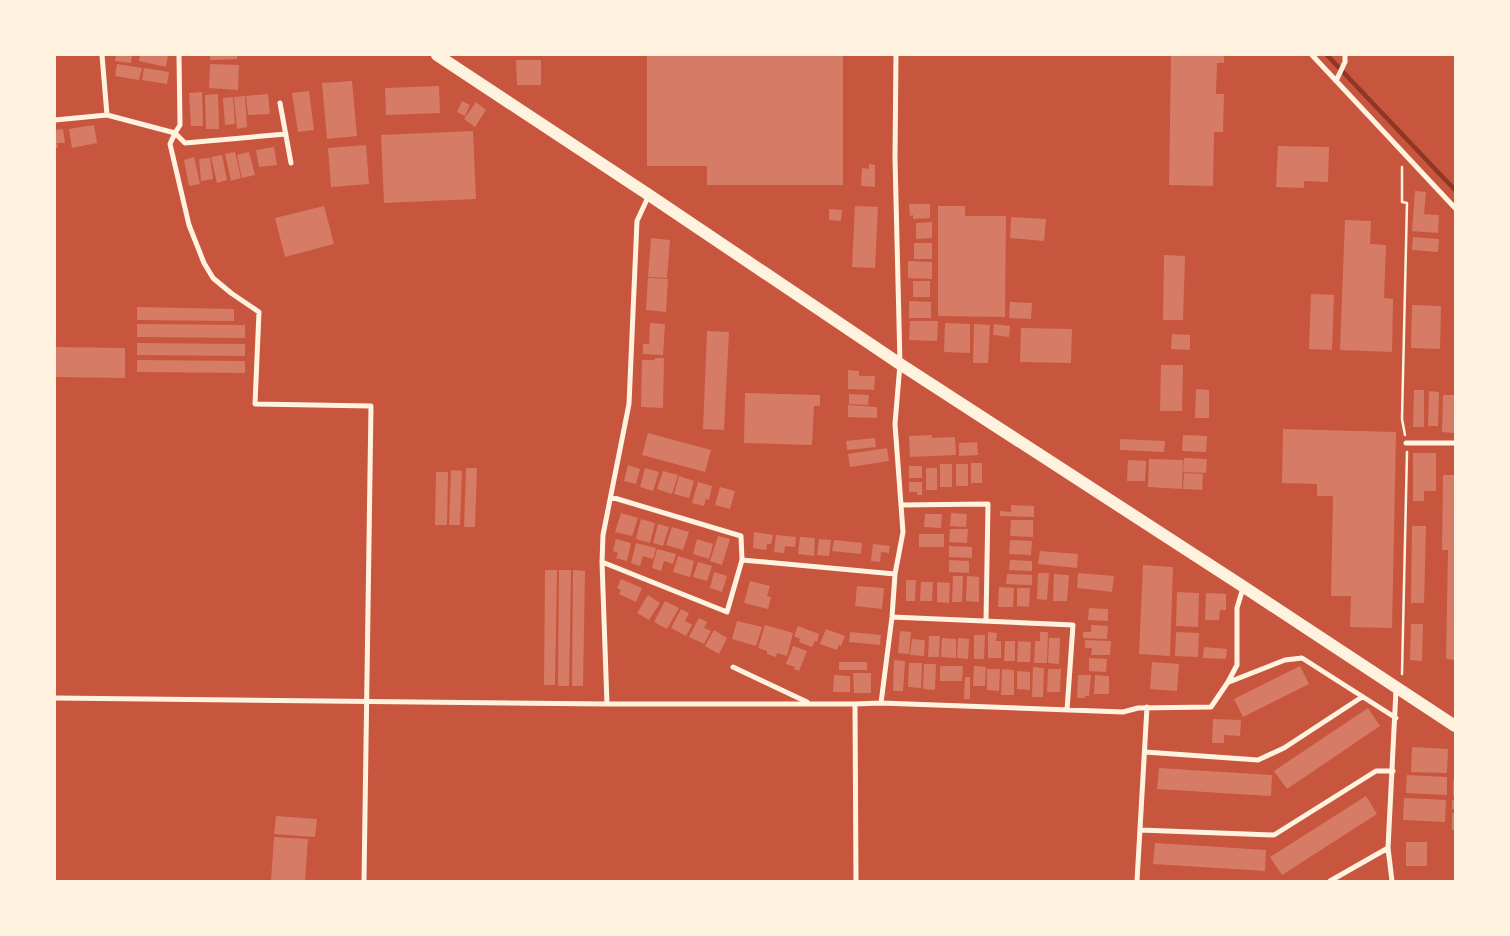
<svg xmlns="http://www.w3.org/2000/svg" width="1510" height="936" viewBox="0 0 1510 936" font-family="'Roboto Condensed',sans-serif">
<rect width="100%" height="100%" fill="#c8553d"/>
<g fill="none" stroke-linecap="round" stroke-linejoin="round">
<path stroke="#8f3625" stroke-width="4.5" d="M1327 55 1455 190"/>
</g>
<path fill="#d67c66" d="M116 55H132L131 63 115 61Z
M140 55H168L166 67 139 61Z
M210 55H237V59L210 60Z
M647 55H843V185H707V166H647Z
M1171 55H1224V63H1217L1216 94H1224L1223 132H1214L1213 186 1169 185Z
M516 60H541V85H517Z
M117 64 142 68 139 80 115 76Z
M210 64 239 65 238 90 209 88Z
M144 68 169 72 167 84 142 80Z
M352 81 357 136 327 139 322 83Z
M439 86 440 113 386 115 385 88Z
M309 91 314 130 298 132 292 93Z
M202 92 203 126H191L189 93Z
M218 94 219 129H206L205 95Z
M268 94 270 114 248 115 246 96Z
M245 96 247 127 237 129 234 97Z
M233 97 235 124 225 125 223 98Z
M462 101 470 105 465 116 457 112Z
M476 102 486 110 475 127 464 119Z
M94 125 97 143 72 148 69 129Z
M63 129 65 143H57L58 148H55V130Z
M473 131 476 199 384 203 381 135Z
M366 145 369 184 331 187 328 148Z
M1278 146 1329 147 1328 182 1304 181V188L1276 187Z
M274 147 277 165 259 167 256 150Z
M235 152 241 178 231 181 225 154Z
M249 152 255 175 242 178 237 155Z
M222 155 227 180 217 183 211 157Z
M194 157 200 184 189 186 184 160Z
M210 158 213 179 201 181 199 159Z
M869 164 875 165V187L861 186 862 168 869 169Z
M1415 191 1426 192 1424 214 1439 215 1438 233 1412 231Z
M909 204H930V218L913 219V215L910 216Z
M324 206 334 244 285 257 275 218Z
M855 206 878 207 875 268 852 267Z
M938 206H965V216H1006L1005 317 938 316Z
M829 209 842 210 841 221 829 220Z
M1011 217 1046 219 1044 241 1010 238Z
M1345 220 1371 221 1370 244 1386 245 1384 298 1393 299 1392 352 1340 350Z
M932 222V238L916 239V223Z
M1413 237 1439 239 1438 252 1412 250Z
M651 238 670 240 667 278 648 277Z
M914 243H932V259H914Z
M1164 255 1185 256 1183 320H1163Z
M908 261 932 262V279L908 278Z
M648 278 668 279 666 312 646 310Z
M913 281H930V297H913Z
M1311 294 1334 295 1332 350 1309 349Z
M909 301 931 302V318H909Z
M1010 302 1032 303 1031 319 1009 318Z
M1412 305 1441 306 1440 349 1411 348Z
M137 307 234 309V321L137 320Z
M910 321H938L937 341 909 340Z
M650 323 665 324 663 355 643 354V344H649Z
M945 323 970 324V353L944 352Z
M137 324 245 325V338L137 337Z
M974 324 990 325 988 363H973Z
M994 324 1010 326 1009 337 993 335Z
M1021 328 1072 329 1071 363 1020 362Z
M707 331 729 332 724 430 703 429Z
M1172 334 1190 335V350L1171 349Z
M137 343 245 344V356L137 355Z
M55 347 125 348V378L55 377Z
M655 358H664L663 408 641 407 642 360H655Z
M137 360 245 361V373L137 372Z
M1161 365H1183L1182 411H1160Z
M848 370 859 371V376H875L874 390 848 389Z
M1196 389 1209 390V418H1195Z
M1414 390H1424V427H1413Z
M1429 391 1439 392 1438 426H1428Z
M745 393 820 395V406H814L812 445 744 443Z
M849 394 869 395 868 405 849 404Z
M1443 395H1455L1454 433 1442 432Z
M848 405 877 407V418L848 417Z
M1283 429 1396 432 1392 628 1350 627 1351 596H1331L1333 496H1317V484L1282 483Z
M648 433 711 450 705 472 642 455Z
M932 435V438L955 437 956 455 910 457 909 436Z
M1183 435 1207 436 1206 452 1182 451Z
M875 438 876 447 847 450 846 441Z
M1120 439 1165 441 1164 452 1120 450Z
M977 442 978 455 959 456V443Z
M887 448 889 461 850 467 848 454Z
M1413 453H1436V491H1424V501H1413Z
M1184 458 1207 459 1206 473 1183 472Z
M1149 459 1183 460 1182 489 1148 487Z
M1128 460 1146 461 1145 481H1127Z
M971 463H982V483H971Z
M940 464H952V487H940Z
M956 464H968V486H956Z
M628 465 640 469 636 484 624 481Z
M909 466H922V478H909Z
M466 468H477L475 527H464Z
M645 468 659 472 653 491 640 487Z
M926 468H937V490H926Z
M451 470 462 471 460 525H449Z
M663 471 678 475 672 494 657 489Z
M436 472H448L447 525H435Z
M1184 473 1203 474 1202 490 1183 489Z
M1443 475H1455V660L1446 659 1448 550H1442Z
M679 476 694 481 689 498 674 494Z
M698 482 712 486 709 500 706 499 704 506 692 503Z
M909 482H922V495H917V492H909Z
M720 487 735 491 730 509 715 505Z
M1011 505 1034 506V517L1000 516V511L1011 512Z
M621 513 638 518 632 536 615 532Z
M951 513 967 514 966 527 950 526Z
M925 514H942L941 528 924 527Z
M641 519 655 523 650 543 636 539Z
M1011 520H1033V537L1010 536Z
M658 524 669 527 663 546 653 543Z
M1412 526H1426L1424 603H1411Z
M672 527 689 532 683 550 666 545Z
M950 529H968L967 543 949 542Z
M754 532 773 535 771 544H767L766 550 753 548Z
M919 534H944V547H919Z
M776 535 796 537 795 547 785 546 784 553 774 552Z
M718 536 730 539 722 565 710 561Z
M800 537 815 538 814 556 798 554Z
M616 539 631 543 627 561 616 558 618 553 613 551Z
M697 539 713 544 709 559 693 554Z
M819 539 831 540 829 556 817 555Z
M834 540 862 543 861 554 832 551Z
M1010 540 1032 541 1031 555 1009 554Z
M636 543 656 548 653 559 643 556 640 566 631 563Z
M873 544 890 546 889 553 881 552 880 562 871 561Z
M949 546 972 547V558L949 557Z
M657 549 676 554 673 564 664 561 661 571 652 568Z
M1040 551 1078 554 1077 568 1038 564Z
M678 556 694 561 690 577 673 572Z
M949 560 969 561V573L949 572Z
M1010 560 1032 561V571L1009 570Z
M698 562 712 566 707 581 693 577Z
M1143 565 1173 567 1170 656 1139 654Z
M545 570H557L555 685H544Z
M559 570H571L569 686H558Z
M573 570 585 571 583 686H572Z
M714 572 727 576 722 592 710 588Z
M1038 573H1049L1047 600 1037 599Z
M1078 573 1114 576 1112 592 1077 588Z
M1007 574 1032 575V585L1006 584Z
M1054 574 1069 575 1067 601H1053Z
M953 576H963L962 602H952Z
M967 576 979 577V602L966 601Z
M621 579 642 588 636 602 619 594 621 590 617 588Z
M906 580H916L915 601H906Z
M750 581 770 586 767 596 771 597 768 609 744 603Z
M921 582H933L932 601H920Z
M937 582 950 583 949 603 937 602Z
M857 586 884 588 882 609 855 606Z
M999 587 1014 588 1013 607H998Z
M1017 588H1030L1029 607 1017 606Z
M1177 592 1199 593 1198 627 1176 626Z
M1206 593 1226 594V610H1220L1219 620H1205Z
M648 595 660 603 649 620 637 613Z
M665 601 679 608 667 629 654 622Z
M1089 608 1108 609V621L1088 620Z
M681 609 689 613 685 621 692 625 686 636 671 628Z
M699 618 707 622 704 628 711 631 704 644 689 637Z
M737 621 762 627 756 646 732 639Z
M1411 624H1423L1422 661 1410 660Z
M765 625 793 633 787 656 777 653 776 657 767 654V651L758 648Z
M1091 625 1108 626 1107 639 1083 638V632H1091Z
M798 626 819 634 817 642 815 641 812 647 799 642 800 639 794 636Z
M826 629 845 636 841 646 839 645 837 650 820 644Z
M714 630 727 638 719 654 705 646Z
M900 631 911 632 909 654 898 653Z
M850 632 881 635 880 645 849 642Z
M988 632 997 633 996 641H1001V658H988Z
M1040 632H1048L1047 663H1034L1035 641H1040Z
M1176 632 1199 633 1198 657 1175 656Z
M974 635H985L984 659H974Z
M929 636H940L939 657H928Z
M942 638 956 639V658L941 657Z
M958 638 969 639 968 659 957 658Z
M1049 638H1060L1059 664 1048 663Z
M912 639 925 640 924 656 910 655Z
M1085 640 1111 641 1110 655H1091L1092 648H1085Z
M1005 641H1015V661H1004Z
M1018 641 1031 642 1030 662H1017Z
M793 646 807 651 799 671 794 669 795 667 786 664Z
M1204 647 1227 649 1226 659 1203 658Z
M1089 658 1107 659 1106 672 1089 671Z
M894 660 905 661 903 691H893Z
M839 662H867V670H839Z
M1152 662 1179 664 1177 691 1150 689Z
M909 663H922L921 688 908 687Z
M924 664H936L935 690 923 689Z
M940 666H963L962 681H940Z
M974 666 986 667 985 686H973Z
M1300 666 1309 684 1243 717 1234 699Z
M1033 667 1044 668 1043 697H1032Z
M987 669H1000L999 691 987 690Z
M1002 669 1014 670V695H1001Z
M1048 669H1061L1060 692H1047Z
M1017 671 1030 672V690L1017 689Z
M853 673H871V693H854Z
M834 675 850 676V692H833Z
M1078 675H1091L1089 696H1085V698H1077Z
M1095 675 1109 676V694H1094Z
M965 677H970V699H964Z
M1368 708 1380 726 1287 789 1274 771Z
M1213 719 1241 720 1240 736 1224 735V743H1212Z
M1412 747 1448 749 1447 773 1411 772Z
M1159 768 1272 775 1271 796 1157 789Z
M1407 775 1447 777V795L1406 793Z
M1453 780H1455V797H1453Z
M1366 796 1377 814 1282 875 1270 857Z
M1404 798 1446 800 1445 822 1403 820Z
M1452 800H1455V810L1452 809Z
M1452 813H1455V830H1452Z
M276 816 317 819 315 837 274 834Z
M274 837 308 839 305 881H271Z
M1406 842H1427V866H1406Z
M1155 843 1266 850 1265 871 1153 864Z"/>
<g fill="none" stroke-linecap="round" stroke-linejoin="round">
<path stroke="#fff3e0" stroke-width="2.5" d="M1402 167V202L1407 203 1402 419 1405 435
M1402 674 1407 452"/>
<path stroke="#fff3e0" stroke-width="5" d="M102 55 107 115 175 133 185 143 286 134
M179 55 180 125 175 133 170 144 189 225 204 263 213 278 231 293 259 312 255 404 371 406 364 881
M1312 55 1455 208
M1336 81 1345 62V55
M280 103 291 163
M55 120 107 115
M1406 443H1455
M611 497 741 536 742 560 895 574
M901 505 988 504 986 621
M602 562 727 612 742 560
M892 617 1073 625 1067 710
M733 667 807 702
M1229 682 1285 660 1302 658 1396 718
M55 698 607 704H855L881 703 1123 712 1138 708 1211 707 1228 682 1237 665V608L1243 588
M881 703 892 617 895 574 903 532 895 424 900 364 895 158 896 55
M607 704 602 562 603 535 629 404 637 221 649 195
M855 704 856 881
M1145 752 1258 760 1284 748 1362 697
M1140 830 1274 835 1376 771H1393
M1137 881 1147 707
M1330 881 1388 848
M1392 881 1388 848 1396 690"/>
<path stroke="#fff3e0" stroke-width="12" d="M437 55 649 195 900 364 1244 587 1455 726"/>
</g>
<rect width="1510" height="936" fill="none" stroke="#fff3e0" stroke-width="112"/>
</svg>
